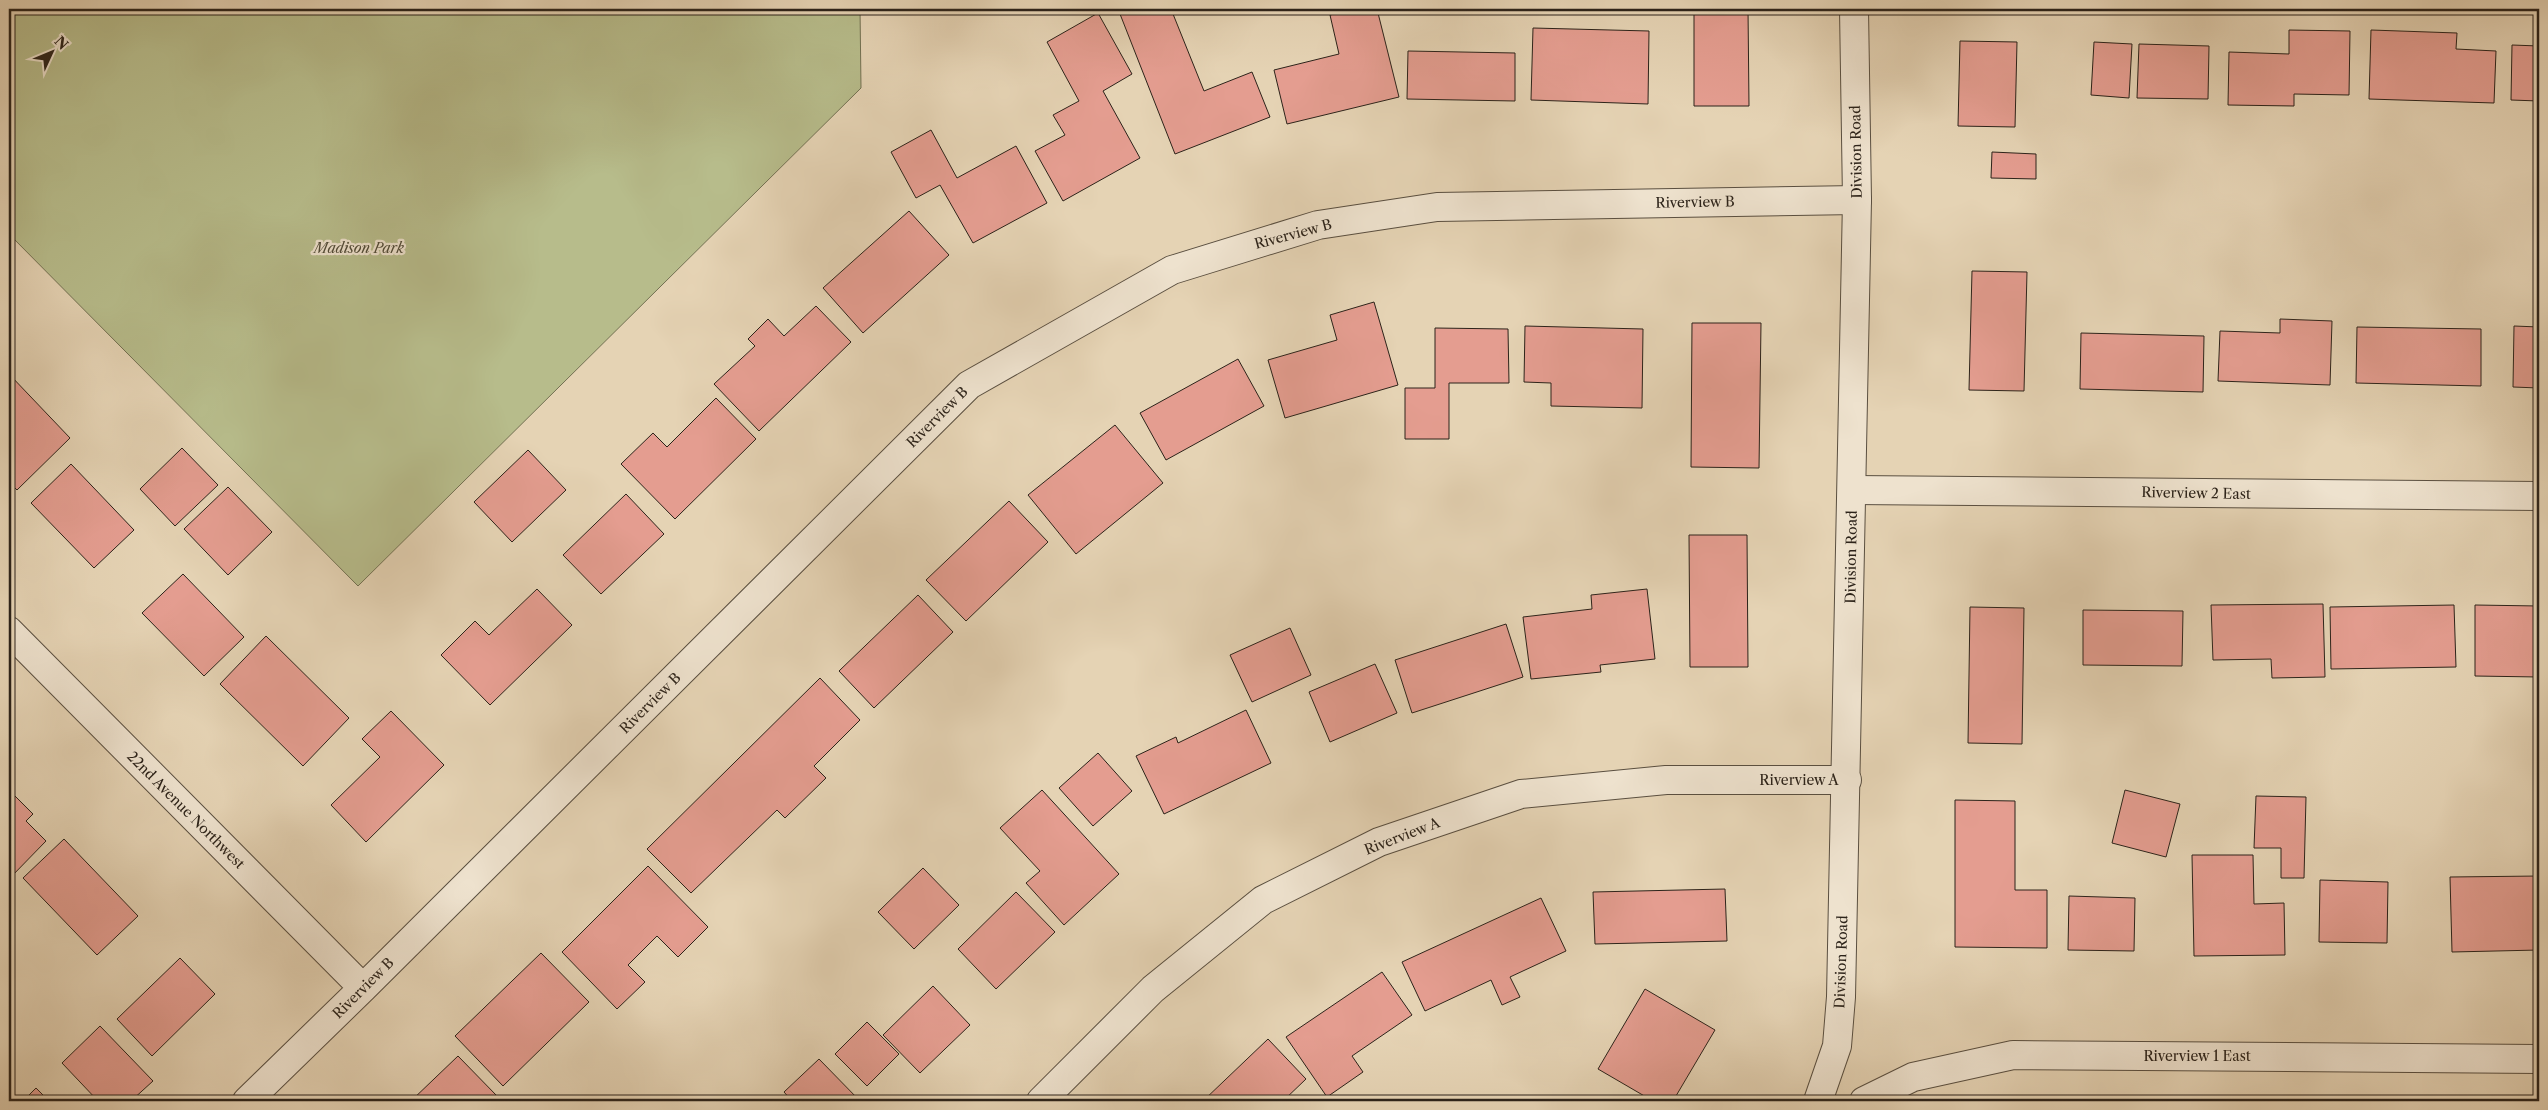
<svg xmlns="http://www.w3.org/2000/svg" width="2548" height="1110" viewBox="0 0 2548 1110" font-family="'Libre Caslon Text',serif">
<rect width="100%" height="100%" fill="#e5d3b4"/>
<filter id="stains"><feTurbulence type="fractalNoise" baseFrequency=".004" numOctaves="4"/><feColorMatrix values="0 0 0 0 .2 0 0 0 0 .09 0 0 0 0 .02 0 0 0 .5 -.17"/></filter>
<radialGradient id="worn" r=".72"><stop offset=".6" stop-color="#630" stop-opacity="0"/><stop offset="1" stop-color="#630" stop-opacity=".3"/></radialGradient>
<path fill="#b7bc8b" stroke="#727052" d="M9 9H860L861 88 358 586 9 234Z"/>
<path fill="#e49d90" stroke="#2c231a" d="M1134 9H1171L1204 91 1252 72 1270 117 1175 154 1120 14Z
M1358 9H1377L1399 97 1287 124 1274 70 1339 54 1330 15Z
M1694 9H1748L1749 106H1694Z
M1098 13 1132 74 1103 91 1140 158 1063 201 1035 151 1065 135 1053 115 1079 101 1047 42Z
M1533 28 1649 31 1648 104 1531 100Z
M2289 30 2350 31 2349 95 2294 94V106L2228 105 2229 52 2289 54Z
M2371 30 2457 33 2456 49 2496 51 2494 103 2369 99Z
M1960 41 2017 42 2015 127 1958 126Z
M2094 42 2132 44 2129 98 2091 95Z
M2139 44 2209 46 2208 99 2137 98Z
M2512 45 2539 46V101L2511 100Z
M1408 51 1515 53V101L1407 99Z
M931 130 957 178 1016 146 1047 203 973 243 940 185 916 198 891 152Z
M1992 152 2036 154V179L1991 178Z
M909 211 949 255 863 333 823 288Z
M1972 271 2027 272 2024 391 1969 390Z
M1374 302 1398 385 1285 418 1268 360 1337 340 1330 315Z
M816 306 851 342 759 431 714 384 755 346 748 339 768 319 784 336Z
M2280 319 2332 321 2330 385 2218 381 2220 331 2280 333Z
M1692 323H1761L1759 468 1691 467Z
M1525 326 1643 329 1642 408 1551 406V383L1524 382Z
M2514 326 2539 327V388L2513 387Z
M2357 327 2481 329V386L2356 383Z
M1435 328 1508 329 1509 383H1449V439H1405V388H1435Z
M2081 333 2204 336 2203 392 2080 389Z
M1238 359 1264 406 1166 460 1140 413Z
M9 374 70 438 17 490 9 482Z
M716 398 756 439 675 519 621 464 653 433 667 447Z
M1115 425 1163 483 1076 554 1028 495Z
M182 448 218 485 175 526 140 489Z
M528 450 566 490 512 542 474 502Z
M71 464 134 530 94 568 31 503Z
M228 487 272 532 228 575 184 529Z
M626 494 664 534 601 594 563 555Z
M1009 501 1048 542 966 621 926 580Z
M1689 535H1747L1748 667H1690Z
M183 574 244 637 204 676 142 613Z
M537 589 572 625 490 705 441 655 475 621 489 635Z
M1647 589 1655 659 1600 665 1601 672 1531 679 1523 617 1592 609 1591 595Z
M918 595 953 632 874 708 839 671Z
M2323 604 2325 677 2272 678 2271 659 2213 660 2211 605Z
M2454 605 2456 667 2331 669 2330 607Z
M2475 605 2539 606V677L2475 676Z
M1970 607 2024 608 2022 744 1968 743Z
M2083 610 2183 611 2182 666 2083 665Z
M1506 624 1523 677 1412 713 1395 660Z
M1290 628 1311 675 1252 702 1230 655Z
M266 636 349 718 303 766 220 684Z
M1375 664 1397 713 1330 742 1309 692Z
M820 678 860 720 814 766 826 778 785 818 777 810 691 893 647 849Z
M1246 710 1271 763 1164 814 1136 756 1176 737 1178 743Z
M391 711 444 765 366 842 331 805 380 757 362 739Z
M1098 753 1132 791 1093 826 1059 788Z
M9 790 33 814 26 821 46 841 9 879Z
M1042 790 1119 874 1064 925 1026 883 1040 871 1000 828Z
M2125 790 2180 804 2166 857 2112 843Z
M2256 796 2306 797 2304 878H2281V848H2254Z
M1955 800 2015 801V890H2047V948L1955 947Z
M64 839 138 916 97 955 23 878Z
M2192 855H2253L2254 904 2284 903 2285 955 2194 956Z
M648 866 708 927 678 957 657 936 628 965 645 982 617 1009 562 952Z
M923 868 959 905 914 949 878 912Z
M2539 876V950L2452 952 2450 877Z
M2320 880 2388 882 2387 943 2319 942Z
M1725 889 1727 941 1595 944 1593 892Z
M1016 892 1055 932 996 989 958 949Z
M2069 896 2135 898 2134 951 2068 950Z
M1541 898 1566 951 1510 977 1520 997 1502 1005 1491 980 1425 1011 1402 962Z
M541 953 589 1002 503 1086 455 1036Z
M180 958 215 994 152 1056 117 1019Z
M1382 972 1412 1015 1352 1056 1363 1072 1327 1097 1286 1037Z
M933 986 970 1025 920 1073 883 1035Z
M1645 989 1715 1030 1673 1101H1653L1598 1069Z
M867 1022 899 1054 867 1086 835 1054Z
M100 1026 153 1081 131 1101H98L62 1063Z
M1268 1039 1306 1079 1283 1101H1203Z
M458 1056 497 1096 491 1101H411Z
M819 1059 860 1101H792L784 1092Z
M36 1088 49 1101H23Z"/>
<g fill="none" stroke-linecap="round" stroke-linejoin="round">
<defs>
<path id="minor" d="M1853 490 2539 496
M9 631 363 988
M247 1101 363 988 969 385 1172 270 1318 225 1437 207 1857 200
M1041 1101 1153 989 1263 900 1379 842 1521 794 1666 780H1847
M1864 1101 1913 1077 2013 1055 2539 1059"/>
<path id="tertiary" d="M1818 1101 1837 1046 1841 997 1857 200 1854 9"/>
</defs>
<use href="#minor" stroke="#5a4f40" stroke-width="30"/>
<use href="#tertiary" stroke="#5a4f40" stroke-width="30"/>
<use href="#minor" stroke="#eee2ce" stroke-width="28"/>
<use href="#tertiary" stroke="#eee2ce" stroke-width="28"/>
</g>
<g text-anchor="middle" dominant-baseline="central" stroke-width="4.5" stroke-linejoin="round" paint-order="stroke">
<g font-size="14" fill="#2c231a" stroke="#eee2ce">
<text transform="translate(1856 152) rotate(-91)">Division Road</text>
<text transform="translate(1695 202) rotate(-1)">Riverview B</text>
<text transform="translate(1293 234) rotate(-15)">Riverview B</text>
<text transform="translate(937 417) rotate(-45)">Riverview B</text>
<text transform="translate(2196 493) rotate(1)">Riverview 2 East</text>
<text transform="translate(1851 557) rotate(-89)">Division Road</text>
<text transform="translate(650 703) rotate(-45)">Riverview B</text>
<text x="1799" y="780">Riverview A</text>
<text transform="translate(186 810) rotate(45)">22nd Avenue Northwest</text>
<text transform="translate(1402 836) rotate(-21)">Riverview A</text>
<text transform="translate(1841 962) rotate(-88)">Division Road</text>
<text transform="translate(363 988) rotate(-45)">Riverview B</text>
<text x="2197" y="1056">Riverview 1 East</text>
</g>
<g font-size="14" font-style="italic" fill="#4f4936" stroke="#eee2ce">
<text x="359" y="248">Madison Park</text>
</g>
</g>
<rect width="2548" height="1110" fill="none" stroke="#e5d3b4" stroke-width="30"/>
<rect x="10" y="10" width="2528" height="1090" fill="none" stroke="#2c231a" stroke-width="2.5"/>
<rect x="15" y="15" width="2518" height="1080" fill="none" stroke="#2c231a"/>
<g transform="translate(52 52) rotate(46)" stroke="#eee2ce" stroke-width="4" paint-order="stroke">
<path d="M0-4L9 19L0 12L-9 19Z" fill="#2c231a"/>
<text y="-8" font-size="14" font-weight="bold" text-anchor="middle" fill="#2c231a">N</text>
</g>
<rect width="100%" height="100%" filter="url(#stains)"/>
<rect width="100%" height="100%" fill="url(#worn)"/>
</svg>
